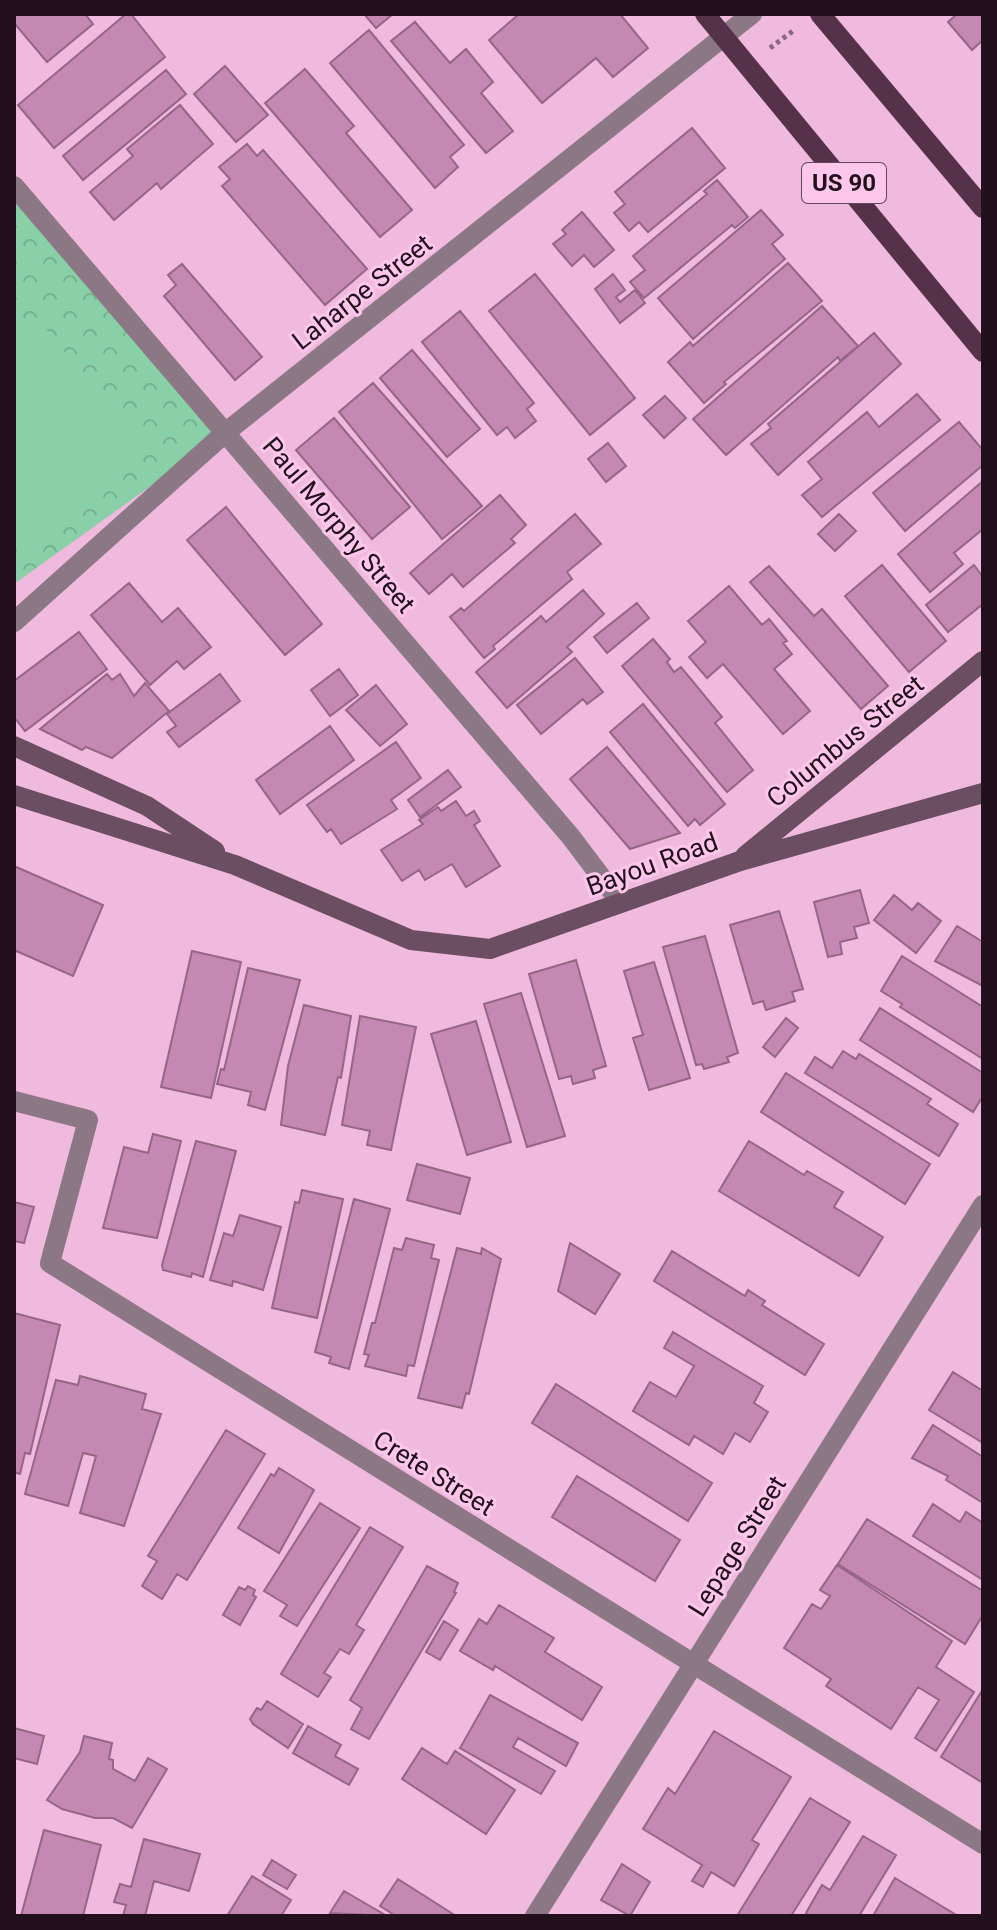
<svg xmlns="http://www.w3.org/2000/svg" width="997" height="1930" viewBox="0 0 997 1930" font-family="Roboto,sans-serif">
<defs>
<pattern id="park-crowns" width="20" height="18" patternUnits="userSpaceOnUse" patternTransform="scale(2)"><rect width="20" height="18" fill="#89cfa8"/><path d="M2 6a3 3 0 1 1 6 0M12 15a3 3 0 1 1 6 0" fill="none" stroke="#76b190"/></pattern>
</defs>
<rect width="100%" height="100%" fill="#efbadd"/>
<path fill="url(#park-crowns)" d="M14 186 226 432 14 584Z"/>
<path fill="#89cfa8" d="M36 317 146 451 14 551V336Z"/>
<path fill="#c588b2" stroke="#956686" stroke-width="2" d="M14 14H85L93 24 47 62 14 23Z
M126 14H131L165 57 54 148 18 105Z
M364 14H393L376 28Z
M519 14H620L648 48 613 77 596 58 542 103 489 40Z
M957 14H983V40L972 50 948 22Z
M415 22 450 63 466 49 493 82 481 93 513 131 486 153 391 41Z
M369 30 464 145 450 157 458 167 435 188 330 63Z
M225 66 268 115 236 142 194 94Z
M305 69 354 126 346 133 412 210 380 237 265 103Z
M166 70 186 94 83 180 63 156Z
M180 105 213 144 161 189 157 183 114 220 90 192 133 156 127 149Z
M692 128 725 168 648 232 639 222 629 231 614 213 625 204 615 192Z
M247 144 257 156 263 150 367 269 325 305 222 186 230 179 219 167Z
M717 180 748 217 735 228 732 225 644 298 630 282 645 270 633 256 707 194 704 191Z
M761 210 783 235 772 244 785 259 693 339 658 298Z
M582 212 614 250 594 267 584 255 572 266 553 244 566 234 562 230Z
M788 263 822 301 724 382 726 384 704 403 668 362 690 342 693 346Z
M182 264 262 357 235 380 164 296 176 285 168 275Z
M535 274 635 398 590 435 489 311Z
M613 274 625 290 616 297 620 302 635 290 645 303 620 323 595 289Z
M822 306 858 346 840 361 838 357 726 455 693 419Z
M460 311 534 403 527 409 536 421 515 438 507 427 497 435 422 342Z
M874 333 901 364 778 475 751 444 771 428 768 424Z
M412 350 480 429 447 457 380 378Z
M373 383 482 506 442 539 339 412Z
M917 394 940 420 822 517 802 495 822 479 808 462 867 412 879 427Z
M665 396 686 418 664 438 643 415Z
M334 418 410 507 372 539 296 450Z
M959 422 983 450V465L905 531 873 493Z
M608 443 626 466 606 482 588 459Z
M983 481V529L954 553 963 564 930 592 898 554Z
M500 495 526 525 511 539 515 543 463 587 452 574 429 594 410 573Z
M226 507 322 624 285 655 187 540Z
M575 514 601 544 567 572 572 579 493 646 495 649 484 658 450 617 461 608 464 611Z
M839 514 856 531 835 551 818 534Z
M882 565 946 641 909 672 845 596Z
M974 565 983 577V604L948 632 926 605Z
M769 566 814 616 822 609 888 686 861 709 750 582Z
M129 583 162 622 178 608 211 647 184 669 177 661 150 685 91 615Z
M729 586 762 625 769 619 787 641 783 643 792 654 774 669 810 711 783 734 723 664 707 678 689 657 706 642 688 621Z
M583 590 604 614 567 647 572 652 507 708 476 672 541 616 546 622Z
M637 603 649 618 607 653 594 637Z
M79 632 107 669 25 731 14 717V681Z
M653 639 670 659 667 662 674 672 681 667 722 717 715 723 753 770 727 792 622 666Z
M575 658 603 692 587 704 583 699 541 734 517 705Z
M339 669 358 695 330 716 311 690Z
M107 674 112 680 120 674 134 696 145 683 169 711 112 758 86 747 82 750 40 729Z
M220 674 240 701 179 747 167 732 176 726 167 714Z
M376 685 407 724 380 746 346 710Z
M643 704 725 804 700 825 695 819 688 826 610 732Z
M330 726 354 760 280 814 256 780Z
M396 742 421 778 391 800 397 809 341 844 331 829 327 832 307 805Z
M607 747 680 833 630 849 570 779Z
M448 770 461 787 420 817 408 800Z
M456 801 466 816 474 811 480 821 474 825 500 866 466 887 452 864 425 880 419 870 402 881 381 850 423 824 419 820 438 807 441 811Z
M14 866 103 905 73 976 14 950Z
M860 890 869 923 854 927 857 938 840 942 842 954 828 957 814 902Z
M894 895 912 910 918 903 941 921 916 953 874 920Z
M779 911 803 989 792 992 795 1001 766 1010 763 1001 753 1004 730 925Z
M957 926 983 942V986L935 961Z
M705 936 738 1053 727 1057 729 1062 704 1069 702 1064 696 1065 663 947Z
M192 951 241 962 211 1098 161 1087Z
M902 956 983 1007V1059L900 1007 902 1004 881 991Z
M576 960 606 1066 593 1070 595 1078 573 1084 571 1076 559 1079 529 974Z
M654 962 690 1078 649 1090 633 1038 643 1035 624 971Z
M248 968 300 980 265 1110 248 1105 251 1092 217 1084 221 1069 224 1070Z
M521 993 565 1136 527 1147 484 1004Z
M304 1005 351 1016 341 1078 338 1077 325 1135 281 1125 288 1066Z
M880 1008 983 1073V1096L973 1112 860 1040Z
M360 1016 416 1027 391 1150 367 1145 370 1131 342 1125Z
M786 1018 798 1028 775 1057 763 1047Z
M476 1021 511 1142 467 1155 431 1034Z
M843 1051 856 1059 859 1054 931 1099 927 1104 958 1124 939 1156 805 1073 815 1057 832 1068Z
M786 1073 930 1164 905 1204 761 1112Z
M153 1134 181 1141 157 1238 103 1228 124 1147 148 1153Z
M196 1141 236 1151 203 1277 192 1273 191 1277 163 1270 162 1265Z
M749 1141 804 1175 807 1171 843 1192 834 1207 883 1237 859 1276 719 1191Z
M417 1164 470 1178 460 1214 407 1200Z
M302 1190 343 1199 317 1318 272 1308 295 1202 299 1203Z
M354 1199 390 1209 349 1369 329 1363 331 1357 315 1352Z
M14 1202 34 1207 24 1243 14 1241Z
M240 1215 281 1227 263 1290 233 1281 232 1286 210 1280 224 1233 233 1236Z
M406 1238 434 1245 431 1258 439 1260 414 1366 408 1365 406 1376 365 1366 369 1355 364 1354 372 1323H375L394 1248 402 1250Z
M570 1243 620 1274 595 1314 558 1291Z
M457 1248 481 1254 482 1248 501 1259 469 1394 466 1393 462 1408 418 1398Z
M672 1251 745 1296 748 1290 765 1301 762 1305 824 1344 805 1375 654 1281Z
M14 1313 60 1325 30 1454 25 1453 20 1474 14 1472Z
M673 1332 763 1386 754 1403 768 1412 750 1442 735 1433 723 1454 694 1436 689 1445 633 1411 650 1382 676 1397 694 1366 664 1348Z
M953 1372 983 1391V1443L929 1410Z
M80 1376 146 1394 142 1409 161 1414 124 1526 80 1513 96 1456 83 1453 68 1506 25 1494 56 1380 78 1385Z
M556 1384 712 1483 688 1521 532 1423Z
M933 1425 983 1457V1503L946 1480 948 1476 912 1458Z
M226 1430 265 1454 187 1580 177 1574 162 1599 142 1586 157 1561 148 1556Z
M279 1468 314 1490 279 1553 238 1528 271 1474 274 1476Z
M577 1476 680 1540 655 1581 552 1517Z
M320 1503 360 1528 297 1626 280 1616 287 1605 264 1591Z
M933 1504 960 1522 966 1512 983 1523V1580L913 1536Z
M867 1519 983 1591V1615L965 1644 838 1564Z
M370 1527 403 1547 356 1625 364 1630 349 1654 340 1649 324 1673 331 1677 318 1697 281 1674Z
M837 1565 952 1641 936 1667 974 1692 936 1751 915 1738 939 1700 918 1687 891 1729 826 1686 831 1679 784 1648 812 1604 821 1609 830 1596 820 1590Z
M427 1566 458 1583 454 1592 456 1593 369 1739 351 1729 362 1708 350 1700Z
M248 1586 255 1590 253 1595 256 1597 240 1625 223 1615 239 1587 245 1590Z
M499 1605 554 1638 545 1652 602 1687 582 1720 495 1666 493 1670 460 1651 479 1619 487 1624Z
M444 1621 458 1630 440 1660 426 1652Z
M983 1689V1783L941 1757Z
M490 1695 578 1743 566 1766 518 1738 513 1747 555 1771 541 1794 460 1748Z
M267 1701 303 1724 288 1748 253 1724 250 1719 257 1708 261 1710Z
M308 1726 341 1745 335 1756 358 1769 349 1785 293 1753Z
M14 1728 44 1736 37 1764 14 1758Z
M714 1731 791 1777 752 1840 759 1844 734 1886 711 1872 703 1887 692 1881 702 1865 643 1829 668 1788 675 1794Z
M84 1736 112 1743 109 1759 113 1760V1769L135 1781 148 1758 167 1769 132 1828 113 1818H95L62 1809 47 1800 80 1752Z
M422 1748 447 1764 455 1751 515 1790 486 1834 402 1779Z
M810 1798 850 1822 791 1916H737Z
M44 1830 101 1845 83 1916H21Z
M863 1836 896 1855 859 1916H811L806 1913 822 1885 830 1890Z
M144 1839 200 1854 189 1891 154 1881 145 1916H123L126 1905 114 1902 120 1884 131 1887Z
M272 1860 296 1875 287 1889 263 1875Z
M622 1864 650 1882 630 1916 601 1900Z
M252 1876 291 1900 281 1916H227Z
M895 1878 958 1916H873Z
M398 1879 456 1916H396L380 1906Z
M344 1891 387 1916 330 1913Z"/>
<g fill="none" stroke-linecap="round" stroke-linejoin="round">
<path stroke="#8c6880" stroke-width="5" stroke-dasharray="4 4" stroke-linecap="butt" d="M770 48 793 31"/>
<path stroke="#8c7785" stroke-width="20" d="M14 186 571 837 620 902
M14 622 226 432 752 14
M14 1101 88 1120 50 1263 983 1844
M535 1916 983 1205"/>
<path stroke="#6c4e62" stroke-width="20" d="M14 746 147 806 215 851
M14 795 235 865 411 940 490 949 740 861 983 793
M745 856 983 661"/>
<path stroke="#55314a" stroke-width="20" d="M705 14 983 352
M820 14 983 208"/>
</g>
<g text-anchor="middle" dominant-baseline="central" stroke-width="6" stroke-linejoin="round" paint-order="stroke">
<rect fill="#fcc7eb" stroke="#63475b" stroke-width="2" x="802" y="163" width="84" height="40" rx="6"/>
<g font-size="24" font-weight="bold" fill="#22101d">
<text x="844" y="183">US 90</text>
</g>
<g font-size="26" fill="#22101d" stroke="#fcc7eb">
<text transform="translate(362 292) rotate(-38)">Laharpe Street</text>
<text transform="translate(339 525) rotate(50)">Paul Morphy Street</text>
<text transform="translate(845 741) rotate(-39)">Columbus Street</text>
<text transform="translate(652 864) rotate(-20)">Bayou Road</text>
<text transform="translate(434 1473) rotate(32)">Crete Street</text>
<text transform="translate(737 1546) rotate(-58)">Lepage Street</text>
</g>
</g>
<rect width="997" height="1930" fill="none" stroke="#22101d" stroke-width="32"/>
</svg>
